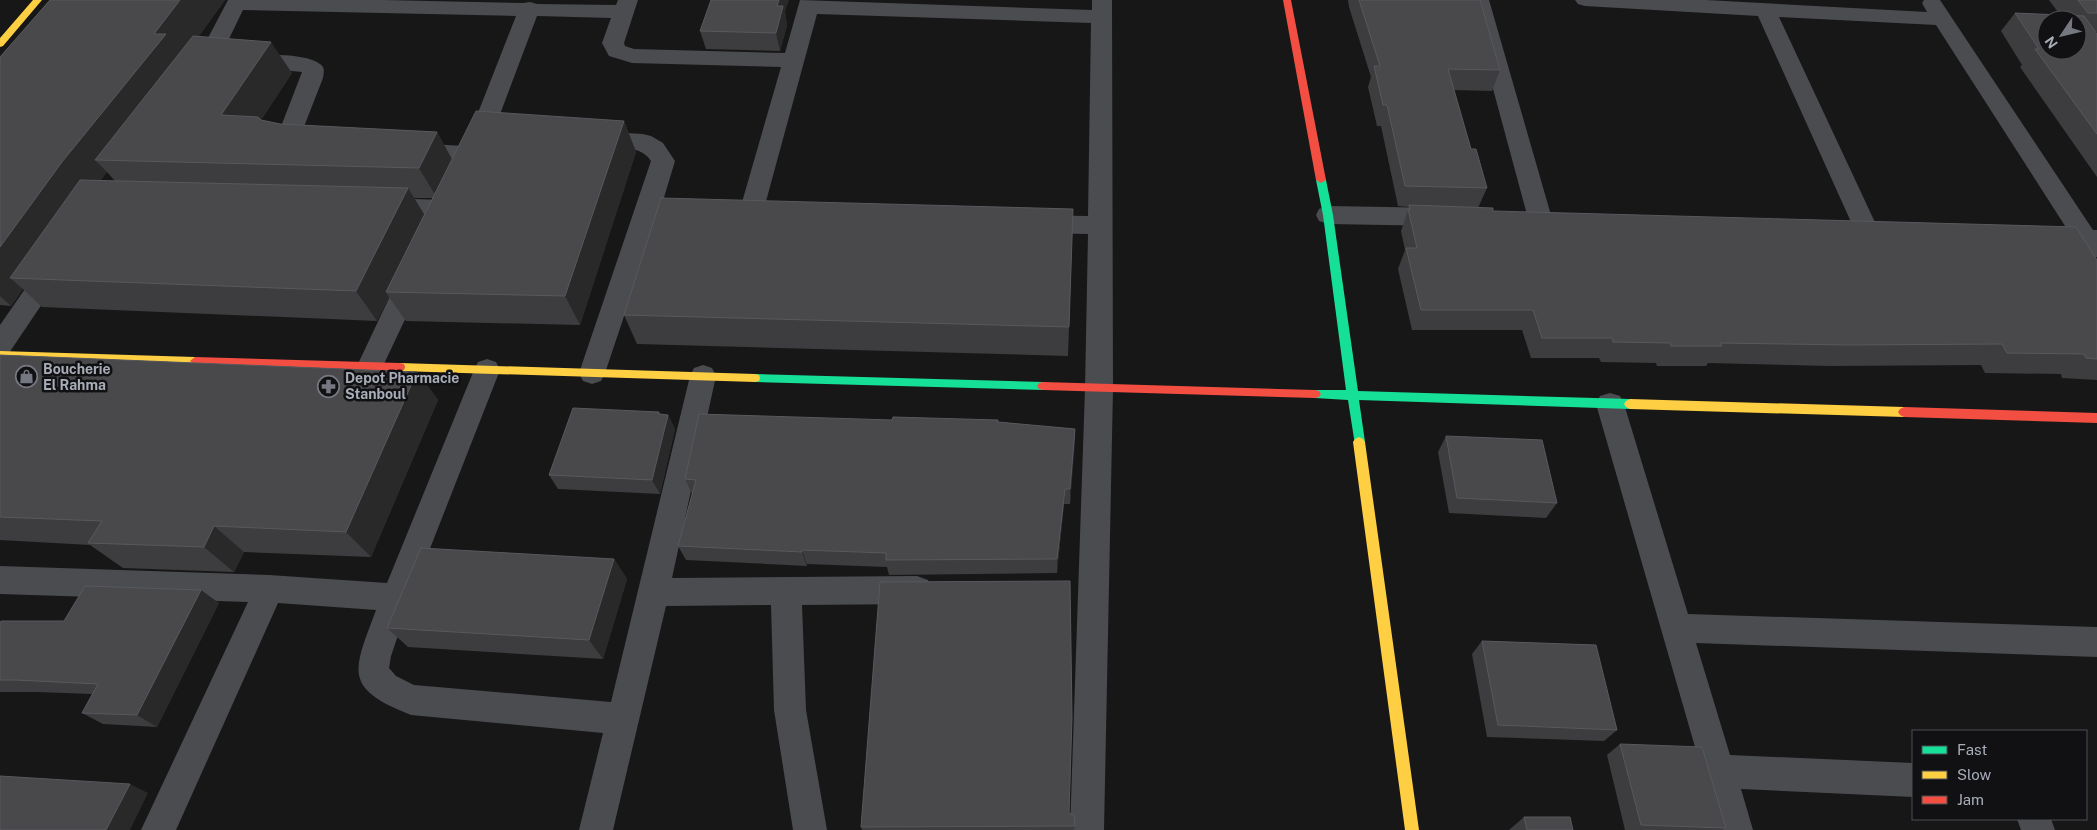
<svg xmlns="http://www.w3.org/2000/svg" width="2097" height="830" viewBox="0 0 2097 830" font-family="'Public Sans',sans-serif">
<rect width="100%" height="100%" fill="#171717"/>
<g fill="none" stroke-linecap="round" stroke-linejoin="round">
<path fill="#4b4c50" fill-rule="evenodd" d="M228 0H383L523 3 530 2 537 4 616 5 618 0H638L624 43 625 46 634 49 785 53 800 0 1092 10V0H1112L1113 389 1104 830H1070L1085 389 1088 234 1034 233 1025 230 1022 224 1025 218 1034 215 1088 216 1091 23 817 14 762 216 759 222 750 225 741 222 738 216 781 67 632 63 609 56 602 43 611 18 537 16 488 146 482 152 484 154 480 160 472 162 411 159 403 157 399 151 403 145 411 143 465 146 516 16 243 10C236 23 218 67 206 74 202 77 196 75 191 74L188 69 199 55Z
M1469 0H1489L1553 222 1550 228 1541 231 1532 228 1529 222Z
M1575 0H1706L1927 12 1922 3 1924 0H1940L2093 230H2097V257L2093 258 2084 255 2079 247 2046 246 2037 243 2034 237 2037 231 2046 228 2067 229 1936 25 1779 17 1880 233 1877 239 1868 242 1859 239 1856 233 1758 16 1585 6 1578 4Z
M249 54C266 55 306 53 320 64 325 67 324 72 323 78L300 137 316 140 320 146 316 152 308 154 283 149 277 137 302 72 241 66 238 61 241 56Z
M594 131 643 134 651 136 663 143 675 161 662 204 694 205 703 208 706 214 703 220 694 223 656 221 605 373 601 381 592 384 583 381 579 373 651 161C638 141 607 150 586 145L583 139 586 133Z
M384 198 444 200 453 203 456 209 453 215 444 218 384 216 375 213 372 207 375 201Z
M1328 206 1444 208 1453 211 1456 217 1453 223 1444 226 1328 224 1319 221 1316 215 1319 209Z
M54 258 63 260 67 267 9 353 0 356V325L45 260Z
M413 266 422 268 426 275 383 366 379 374 370 377 361 374 357 366 400 275 404 268Z
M487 359 496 362 500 370 411 597 391 656 389 668 396 676 414 685 611 702 690 376 694 368 703 365 712 368 716 376 672 578 917 576 928 580 932 590 928 600 917 604 802 605 806 710 827 830H793L774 710 771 605 666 606 613 830H579L603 733 411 715C341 688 354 670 376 610L278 603 176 830H141L248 602 0 594V566L269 575 387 583 474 370 478 362Z
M1610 393 1620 396 1624 404 1688 614 2097 627V657L1696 643 1730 755 1913 763V797L1741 789 1753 830H1719L1596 404 1600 396Z
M2017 819H2051L2055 830H2021Z"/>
<path fill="#16e098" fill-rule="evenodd" d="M1321 177 1326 180 1333 215 1358 391 1630 399 1634 401 1636 404 1634 407 1630 409 1359 400 1365 442 1363 445H1355L1348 400 1315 398 1311 397 1309 394 1311 391 1315 390H1346L1323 215 1316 180Z
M755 374 1043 382 1047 383 1049 386 1047 389 1043 390 755 382 751 381 750 378 751 375Z"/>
<path fill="#ffcf43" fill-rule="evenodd" d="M33 0H42L3 46 0 47V38Z
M0 351 195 357 200 361 195 365 0 359Z
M400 363 755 374 759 375 760 378 759 381 755 382 400 371 396 370 395 367 396 364Z
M1630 399 1904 407 1908 409 1910 412 1908 415 1904 417 1630 409 1626 407 1624 404 1626 401Z
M1359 437 1363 439 1365 442 1419 830H1405L1353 442 1355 439Z"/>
<path fill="#f24e42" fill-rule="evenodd" d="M1283 0H1291L1326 180 1321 183 1316 180Z
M195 357 400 363 404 364 405 367 404 370 400 371 195 365 190 361Z
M1043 382 1315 390 1319 391 1321 394 1319 397 1315 398 1043 390 1039 389 1037 386 1039 383Z
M1904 407 2097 413V423L1904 417 1900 415 1898 412 1900 409Z"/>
</g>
<path fill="#3d3d3f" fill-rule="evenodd" d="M50 0H225L199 36 292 73 261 120 280 124 437 132 452 159 624 121 636 152 580 325 406 321 389 297 377 321 42 307 23 289 11 306 0 305V57ZM107 172 115 181H100ZM414 198H433L424 215Z
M1348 0H1480L1500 70 1492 91 1454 90 1471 149 1487 188 1478 208 1493 211 2097 260V380L2062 378 2061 374 1985 373 1981 365 1830 366 1708 363 1706 366H1657L1656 363 1601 362 1599 358H1531L1522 330H1412L1398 269 1405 250 1401 231 1409 207 1398 206 1381 126H1377L1368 87 1371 77 1349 7Z
M2049 0H2097V32H2096L2097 34V177L2020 67 2022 65 2001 31 2015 13 2060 15Z
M785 12 787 25 780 51 706 49 700 31Z
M1073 209 1068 356 637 344 624 315Z
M0 355 417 372 438 400 371 557 244 552 234 572 123 568 90 545 0 540Z
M660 414 668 415 675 429 660 494 558 489 549 475Z
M892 420 998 422 1075 429 1070 504H1064L1057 573 889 575 887 567 807 564V566L686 560 678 546 692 494 685 479Z
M1446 436 1557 503 1546 518 1449 513 1438 452Z
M614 559 627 579 603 659 408 647 387 628Z
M219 603 157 727 103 724 82 713 92 694 37 692H0V623L64 621Z
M1482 641 1617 730 1604 741 1487 737 1472 654Z
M1620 744 1726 828 1722 830H1625L1607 755Z
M1069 813 1075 826 1074 830H862L861 827Z
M1524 817 1573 830H1509Z"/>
<path fill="#29292a" d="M180 0H225L183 58 95 160 107 172 90 193 10 278 23 289 11 306 0 296V247L154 34Z
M779 0H789L785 12 787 25 780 51 776 33 777 6Z
M271 42 292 73 244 146 221 115Z
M624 121 636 152 580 325 565 296Z
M437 132 454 163 437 198 419 168Z
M408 188 427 219 386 292 389 297 377 321 356 291Z
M417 372 438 400 371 557 346 532Z
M659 412 666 425 668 415 675 429 660 494 652 480Z
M1075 429V444L1070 504V489Z
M1065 489 1064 504 1057 573V559Z
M214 526 244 552 234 572 204 547Z
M802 550 807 564V566L802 552Z
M614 559 627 579 603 659 589 640Z
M201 590 219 603 157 727 137 715Z
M130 784 148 793 130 830H106Z"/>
<path fill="#49494c" stroke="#58595d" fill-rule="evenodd" d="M50 0H180L154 34H166L62 162 0 247V57Z
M711 0H779L777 6H783L776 33 700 31Z
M1359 0H1480L1500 70 1448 69 1471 149H1476L1487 188 1405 186 1387 105H1383L1374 66H1380Z
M2078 0H2097V13H2088Z
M2015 13 2084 16 2097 34V134L2035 49H2039ZM2047 20H2077V50H2047Z
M193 36 271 42 221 115 258 117 261 120 280 124 437 132 419 168 95 160Z
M476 111 624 121 565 296 386 292Z
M80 180 408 188 356 291 10 278Z
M661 198 1073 209 1069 327 624 315Z
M1409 205 1493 208V211L2076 227 2097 260V359L2086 358 2084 354 2007 353 2002 344 1849 345 1720 343 1722 346H1671L1670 343 1613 342 1612 338H1542L1533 310H1421L1406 248H1417L1408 209 1410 210Z
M0 355 417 372 346 532 214 526 204 547 88 543 102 521 0 517Z
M573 408 659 412V414L668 415 652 480 549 475Z
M699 414 892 420 893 417 998 420V422L1075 429 1070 489H1065L1057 559 886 560V553L802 550V552L678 546 696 480 685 479Z
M1446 436 1542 440 1557 503 1457 498Z
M421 548 614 559 589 640 387 628Z
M1070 581 1072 717 1069 813 1074 815 1075 826 861 827 880 582Z
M85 586 201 590 137 715 82 713 98 684 15 680H0V623L1 621H64Z
M1482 641 1596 645 1617 730 1498 725Z
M1620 744 1702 747 1726 828 1641 825Z
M0 776 130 784 106 830H0Z
M1524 817H1570L1573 830H1527Z"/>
<defs>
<symbol id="shop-ring" viewBox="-11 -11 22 22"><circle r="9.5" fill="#111113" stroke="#757880" stroke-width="1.5"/><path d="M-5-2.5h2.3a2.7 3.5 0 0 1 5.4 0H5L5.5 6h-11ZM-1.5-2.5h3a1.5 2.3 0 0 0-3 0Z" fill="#757880"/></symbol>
<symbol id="pharmacy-ring" viewBox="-11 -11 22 22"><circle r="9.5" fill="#111113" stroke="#757880" stroke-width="1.5"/><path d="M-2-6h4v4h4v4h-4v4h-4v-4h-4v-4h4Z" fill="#757880"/></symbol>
</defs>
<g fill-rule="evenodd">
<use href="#shop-ring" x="14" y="364" width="25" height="25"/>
<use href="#pharmacy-ring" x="316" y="374" width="25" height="25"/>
</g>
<g text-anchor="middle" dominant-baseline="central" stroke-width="5" stroke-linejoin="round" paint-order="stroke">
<g font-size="14" font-weight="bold" fill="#a8adb8" stroke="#111113" text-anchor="start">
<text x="43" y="369">Boucherie<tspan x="43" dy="16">El Rahma</tspan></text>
<text x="345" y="378">Depot Pharmacie<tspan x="345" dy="16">Stanboul</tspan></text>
</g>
</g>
<rect x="1912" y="730" width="175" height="90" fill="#111113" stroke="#4d4f55"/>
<rect x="1922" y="746" width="25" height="8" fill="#16e098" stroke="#4d4f55"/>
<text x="1957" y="755" font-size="15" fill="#a8adb8">Fast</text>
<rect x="1922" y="771" width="25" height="8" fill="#ffcf43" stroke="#4d4f55"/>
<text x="1957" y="780" font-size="15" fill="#a8adb8">Slow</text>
<rect x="1922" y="796" width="25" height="8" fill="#f24e42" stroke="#4d4f55"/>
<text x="1957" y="805" font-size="15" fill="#a8adb8">Jam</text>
<g transform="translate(2062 35) rotate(235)"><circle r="24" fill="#111113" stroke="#4d4f55"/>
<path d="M0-4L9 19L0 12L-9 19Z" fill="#757880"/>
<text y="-8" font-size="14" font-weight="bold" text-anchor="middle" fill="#a8adb8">N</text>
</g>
</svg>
